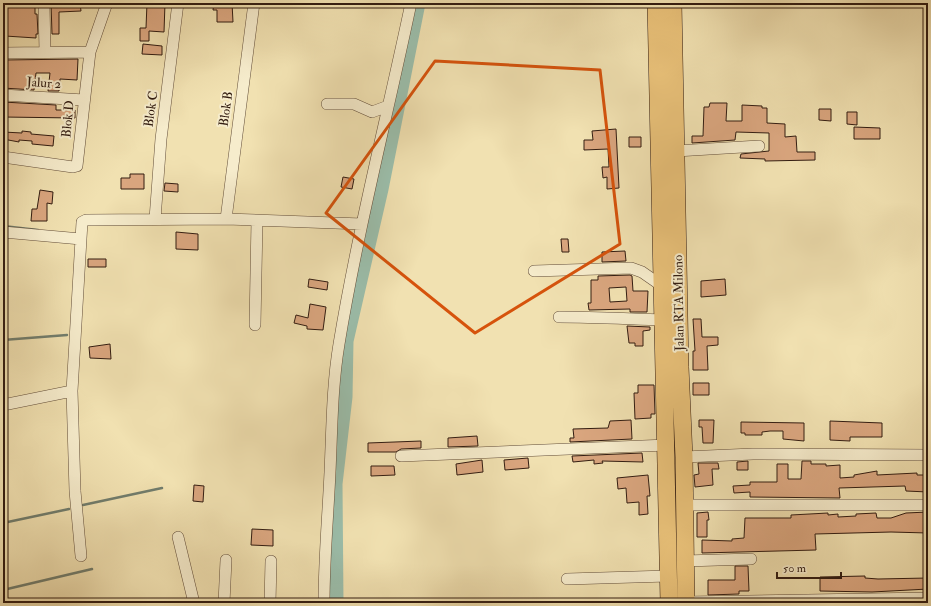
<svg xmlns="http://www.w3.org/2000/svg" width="931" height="606" viewBox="0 0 931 606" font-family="'IM FELL Double Pica',serif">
<rect width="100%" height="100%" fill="#f1e1b1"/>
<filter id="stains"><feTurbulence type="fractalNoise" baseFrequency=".005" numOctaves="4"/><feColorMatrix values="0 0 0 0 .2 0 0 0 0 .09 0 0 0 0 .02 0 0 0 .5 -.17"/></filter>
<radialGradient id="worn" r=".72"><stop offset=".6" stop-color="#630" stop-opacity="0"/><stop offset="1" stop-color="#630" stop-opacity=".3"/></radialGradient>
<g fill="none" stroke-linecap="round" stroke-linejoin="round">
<path stroke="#717d6d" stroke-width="2.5" d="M3 226 38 230
M3 340 67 335
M83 505 162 488
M3 523 69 509
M3 590 92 569
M182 603 189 602 188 599"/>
<path stroke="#9bbeab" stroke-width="15" d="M336 603 335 484 345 397 346 341 381 189 418 3"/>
</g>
<path fill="#daa67f" stroke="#321c11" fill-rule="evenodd" d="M4 3H35V14H37L38 34H36V38L5 36Z
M51 3H80L81 11 59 12V34H52Z
M147 3H165L164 32 149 31V41H140V28H146Z
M214 3H232L233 22H217V10H213Z
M143 44 162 46V55L142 54Z
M78 59 77 80 60 79 59 91H48L50 73H36L34 90 3 88 4 60Z
M3 102 56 105V110H75V118L3 117Z
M710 103H727L726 121H742V105L762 106V108H767V123L785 124V137L796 136 797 152H815V160L765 161V159L740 158 741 154 769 151V133L736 132 735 140 692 143V136H703L704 107H709Z
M819 109H831V121L819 120Z
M847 112H857V125L847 124Z
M854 127 880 128V139H854Z
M616 129 619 188 607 189V177L603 178 602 167H609L608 149 584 150V140H593L592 131Z
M22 131 31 132V134L54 136 53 146 32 144V141L19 140V142L3 139V132L22 133Z
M629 137H641V147H629Z
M130 174H144V189H121V178H130Z
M343 177 354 179 352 189 341 187Z
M165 183 178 184V192L164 191Z
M40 190 53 192 52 204 47 203V221H31L32 209H37Z
M176 232 198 234V250L176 249Z
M561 239H568L569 252H562Z
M625 251 626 261 602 262V252Z
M88 259H106V267H88Z
M630 275 632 276 633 291H648L647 312H630V309L589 310 588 303H591V280H598V276ZM626 287 627 301 610 302 609 288Z
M309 279 328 282 327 290 308 287Z
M725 279 726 295 701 297V281Z
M310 304 326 307 323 330 307 329V326L294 323 296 315 308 318Z
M693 319H701L702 337H718V345L707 346 708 370H693V351H695Z
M627 326 650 327V330L643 331V346H635V343H629Z
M110 344 111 359 90 358 89 347Z
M693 383H709V395H693Z
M638 385H654L655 414H651V418L635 419 634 393H638Z
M631 420 632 439 570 442V438H574L573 429 608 428 610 421Z
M699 420H714L713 443H703L702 427H699Z
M830 421 882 423V437H850V441L830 440Z
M741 422 804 423V441L783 439V431H770L762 432V435H745V433H741Z
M477 436 478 446 448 447V438Z
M421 441V448L401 449 396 452H368V443Z
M642 453 643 462 602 461 603 463 594 464V460L573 462 572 456Z
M528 458 529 468 505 470 504 460Z
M482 460 483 472 457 475 456 464Z
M748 461V470H737V462Z
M802 461H811V464H826V466L840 465V478L854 477V475L877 471V475L917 473V475H928V492L906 491 905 486 839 488 840 498 750 497V492L734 493 733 486 750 485V482H777V464H788V479H801Z
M698 463H718L719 469H712L713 485 695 487 694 475 699 474Z
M371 466H394L395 475 371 476Z
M648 475 650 496H647L648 514 639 515V502L627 503 626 488 618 489 617 478Z
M194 485 204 486 203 502 193 501Z
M708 512 709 520H707V537H697V513Z
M928 512V533L891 532 815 534 816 550 702 553V540L732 541V539L744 538 745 518H791V515L828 513V515L838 514V517L856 516V514L876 513 877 518H891L906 513Z
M252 529 273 530V546L251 545Z
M735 566H748L749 591H739V594L708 595V580H735Z
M865 576V578L878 579 928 578V589L872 592 820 591V577Z"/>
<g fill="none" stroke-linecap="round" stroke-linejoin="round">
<defs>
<path id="minor" d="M44 5 45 52
M3 53 90 52
M3 95 84 100
M327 104H354L372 112 388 106
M676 151 759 146
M3 157 73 167 77 166 90 52 107 3
M155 219 161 139 178 3
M226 219 254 3
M3 232 81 239
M534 271 631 268 642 272 665 288
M559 317C594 317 629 319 664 320
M255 325 257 221
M3 405 72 391
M401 456 667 445
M684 457 753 454 928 455
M684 505H928
M178 537 194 603
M81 556 75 491 72 391 82 222 86 220 226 219 362 224
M685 561 751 559
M567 579 668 576
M686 602 928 598
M224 603 226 560
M270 603 271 561
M324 603C324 559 328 516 330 472 332 429 332 386 339 344 358 229 387 117 411 3"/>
<path id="highway" d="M656 3 669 603
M673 3 680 367 684 457 686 603"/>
</defs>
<use href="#minor" stroke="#624d39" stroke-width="12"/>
<use href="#highway" stroke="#321c11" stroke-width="18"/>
<use href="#minor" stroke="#f6eccc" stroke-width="11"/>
<use href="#highway" stroke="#e8c078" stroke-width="17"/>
</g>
<path fill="none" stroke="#d6530c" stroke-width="3" stroke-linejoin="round" d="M435 61 600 70 620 244 475 333 326 213Z"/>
<g text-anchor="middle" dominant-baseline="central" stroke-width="4" stroke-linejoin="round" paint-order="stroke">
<g font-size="13" fill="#321c11" stroke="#f6eccc">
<text transform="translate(44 83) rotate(4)">Jalur 2</text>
<text transform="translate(151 109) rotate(-82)">Blok C</text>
<text transform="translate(226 109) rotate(-82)">Blok B</text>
<text transform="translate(68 119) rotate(-85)">Blok D</text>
<text transform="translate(679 303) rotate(-91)">Jalan RTA Milono</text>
</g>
</g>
<rect width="931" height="606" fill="none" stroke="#f1e1b1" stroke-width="16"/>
<rect x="4" y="4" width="923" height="598" fill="none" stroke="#321c11" stroke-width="2"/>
<rect x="8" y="8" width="915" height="590" fill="none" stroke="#321c11"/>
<path d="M777 572v6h64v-6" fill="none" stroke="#321c11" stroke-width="2"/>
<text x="783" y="572" font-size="12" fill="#321c11" stroke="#f6eccc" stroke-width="3" paint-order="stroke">50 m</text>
<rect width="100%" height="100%" filter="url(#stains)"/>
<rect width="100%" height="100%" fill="url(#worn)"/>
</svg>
